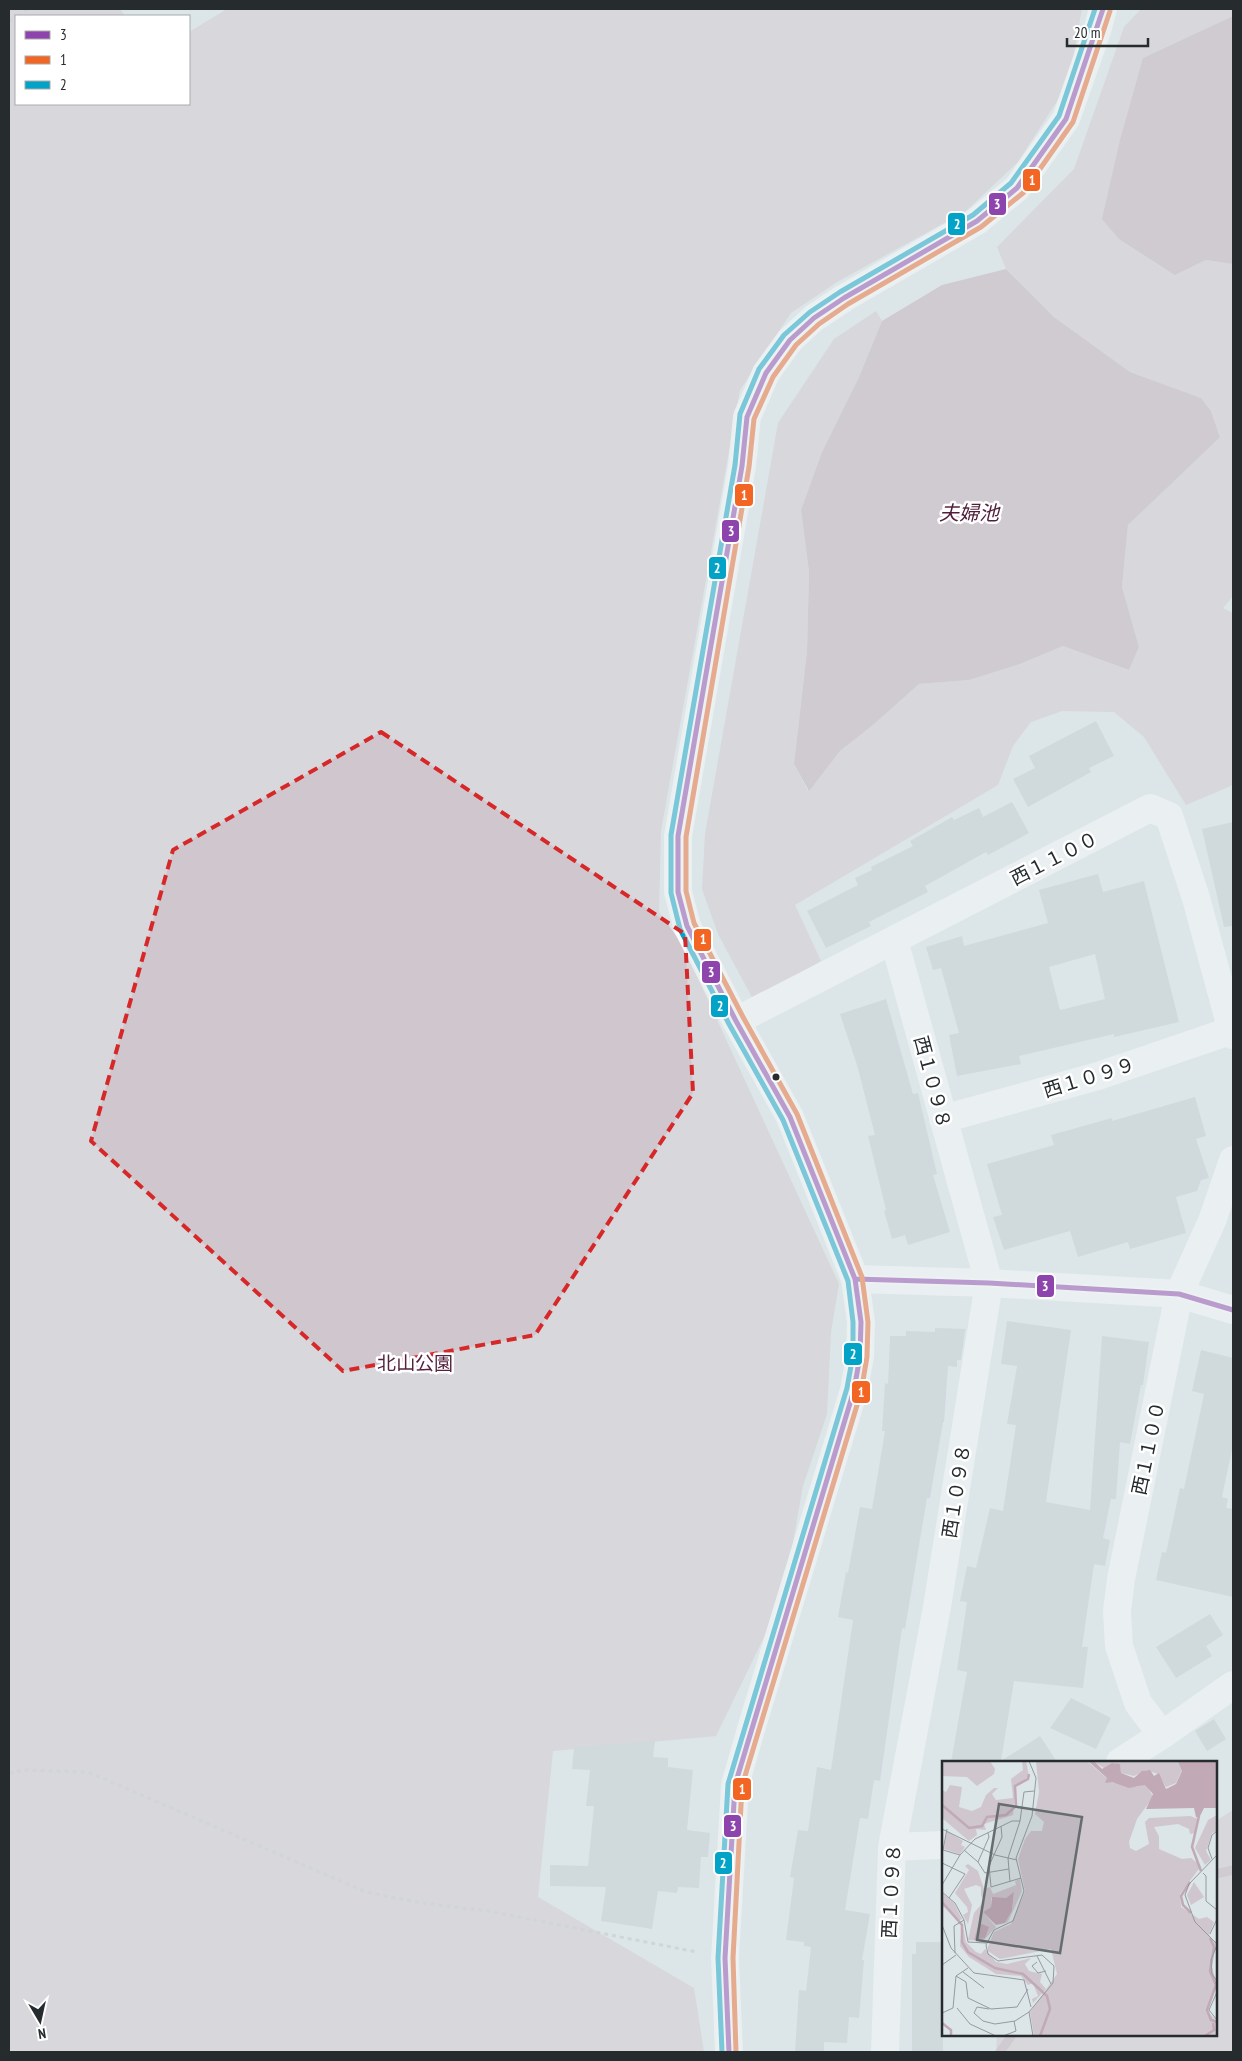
<svg xmlns="http://www.w3.org/2000/svg" width="1242" height="2061" viewBox="0 0 1242 2061" font-family="'PT Sans Narrow','Noto Sans JP',sans-serif">
<rect width="100%" height="100%" fill="#dce5e8"/>
<path fill="#d0c6ce" d="M9 9H120L125 16H16V104H189V32L227 9H1082L1068 84 1018 162 966 211 837 282 791 313 740 390 661 831 659 912 682 944 839 1284 831 1332 827 1414 803 1486 783 1598 716 1736 553 1751 538 1897 694 1988 704 2052H9Z
M1141 9H1233V16L1143 58 1175 275 1206 260 1233 264V596L1223 608 1233 613V785L1186 805 1144 737 1114 712 1062 711 1031 722 1013 746 998 785 795 905 821 961 754 1001 718 934 702 889 705 834 778 423 834 339 876 311 882 321 859 377 822 452 801 510 809 572 807 651 794 764 808 791 840 751 873 725 919 684 969 680 1020 664 1063 646 1129 670 1139 647 1122 587 1128 525 1220 436 1211 411 1201 398 1130 372 1054 317 1006 269 997 247 1074 169 1124 27Z
M1233 1810V2052H996L997 2035H1216V1821Z"/>
<path fill="#c1a9b6" d="M1233 16V264L1206 260 1175 275 1119 239 1102 219 1120 140 1143 58Z
M1006 269 1054 317 1130 372 1201 398 1211 411 1220 437 1128 525 1122 587 1139 647 1129 670 1063 646 1020 664 969 680 919 684 873 725 840 751 809 791 794 764 807 651 809 572 801 510 822 452 859 377 882 321 942 285Z"/>
<g fill="none" stroke-linecap="round" stroke-linejoin="round">
<path stroke="#c1a9b6" stroke-width="9" d="M1216 1874 1233 1870
M1000 2052 1012 2035"/>
</g>
<path fill="#c0cdd1" fill-rule="evenodd" d="M1096 721 1114 756 1089 768 1091 772 1028 807 1013 779 1035 768 1029 756Z
M1012 802 1029 833 988 855 986 852 925 886 928 892 869 922 871 926 826 948 807 911 858 885 855 878 872 870 871 867 913 846 910 841 952 817 954 820 979 808 983 817Z
M1233 822V926L1224 927 1202 829Z
M1098 874 1103 892 1144 881 1179 1022 1114 1037V1034L1019 1056 1021 1064 957 1076 949 1035 959 1033 941 968 933 970 926 947 962 936 964 946 1048 923 1039 890ZM1095 954 1105 999 1060 1010 1049 967Z
M886 999 913 1094 918 1093 937 1174 933 1175 950 1232 908 1245 905 1235 892 1239 884 1211 886 1210 868 1136 875 1135 857 1065 840 1014Z
M1195 1097 1206 1136 1196 1139 1209 1178 1201 1180 1197 1191 1176 1197 1186 1233 1130 1249 1128 1242 1078 1257 1070 1231 1004 1250 993 1217 1002 1215 987 1164 1054 1145 1051 1135 1112 1118V1121Z
M1007 1321 1071 1330 1046 1502 1090 1510 1102 1336 1149 1342 1143 1385H1141L1130 1444 1120 1442 1116 1499H1111L1103 1538 1110 1540 1105 1566 1094 1564 1082 1647H1088L1083 1688 1014 1681 1001 1761 1040 1736 1057 1762H951L967 1672 957 1670 967 1602 960 1601 967 1566 976 1568 990 1508 1003 1511 1016 1425 1007 1424 1017 1366 1001 1364Z
M935 1328 966 1329 965 1331 961 1360H957V1367L948 1366 944 1422H943L930 1498H927L905 1629 902 1628 880 1781 874 1780 868 1819 860 1818 845 1910 870 1914 862 1960H864L859 2018 849 2017 847 2043 824 2042V2052H795L799 1990 806 1991 811 1947 804 1946V1942L786 1940 794 1878 790 1877 798 1830 808 1831 817 1767 831 1770 853 1620 838 1617 846 1572 848 1573 860 1507 872 1509 885 1431H882L885 1383 888 1384 890 1336H906V1331L935 1332Z
M1201 1350 1233 1358V1445L1222 1497 1228 1499 1226 1508 1233 1509V1597L1156 1580 1162 1552 1166 1553 1180 1488 1184 1489 1204 1394 1192 1391Z
M1210 1614 1223 1635 1206 1646 1212 1656 1176 1678 1156 1647Z
M1071 1698 1111 1718 1096 1749 1050 1728Z
M1214 1719 1226 1739 1207 1751 1195 1731Z
M655 1741 653 1757 668 1758V1767L693 1770 687 1830 710 1833 708 1857H701L699 1888 678 1887 677 1893 658 1891 652 1929 601 1921 606 1887 550 1886V1865L588 1866 594 1806H586L590 1770 572 1769 574 1747Z
M916 1942H943V2052H912V1954H916Z"/>
<g fill="none" stroke-linecap="round" stroke-linejoin="round">
<path stroke="#c0c3c4" stroke-width="3" stroke-dasharray="4 4" stroke-linecap="butt" d="M18 16 28 9
M9 22 16 17
M9 1773 23 1770 88 1772 366 1892 422 1903 488 1911 697 1952"/>
<path stroke="#fafbfc" stroke-width="28" d="M736 1021 1150 808 1169 816 1196 898 1233 1035
M943 1119 1098 1076 1233 1030
M1162 1735 1138 1703 1119 1646 1117 1611 1121 1579 1179 1294 1212 1221 1233 1160
M1120 1762 1162 1735 1233 1685
M892 1847 943 1845
M885 2052 892 1847 937 1607 989 1283 894 940"/>
<path stroke="#fafbfc" stroke-width="28" d="M855 1279 989 1283 1179 1294 1233 1310"/>
<path stroke="#fafbfc" stroke-width="28" d="M729 2052 725 1958 735 1785 752 1726 854 1390 860 1356 861 1322 855 1279 790 1117 736 1021 687 926 678 892V836L742 466 747 417 766 373 790 340 814 318 844 298 977 221 1017 188 1066 119 1097 31 1103 9"/>
<defs>
<path id="bus-1" d="M855 1279 989 1283 1179 1294 1233 1310
M729 2052 725 1958 735 1785 854 1390 860 1356 861 1322 855 1279 790 1117 736 1021 687 926 678 892V836L742 466 747 417 766 373 790 340 814 318 844 298 977 221 1017 188 1066 119 1103 9"/>
<path id="bus-2" d="M736 2052 733 1958 742 1786 861 1392 867 1357 868 1322 862 1277 797 1114 743 1017 694 923 686 891V837L749 467 754 419 773 377 796 345 819 324 848 304 981 227 1023 193 1073 122 1110 11"/>
<path id="bus-3" d="M722 2052 718 1958 728 1784 847 1388 853 1355V1322L848 1281 783 1120 729 1024 680 929 671 893V835L735 465 740 414 759 369 784 335 810 312 840 292 973 215 1011 183 1059 116 1095 9"/>
</defs>
<use href="#bus-1" stroke="#fff" stroke-width="9"/>
<use href="#bus-2" stroke="#fff" stroke-width="9"/>
<use href="#bus-3" stroke="#fff" stroke-width="9"/>
<use href="#bus-1" stroke="#8e44ad" stroke-width="5"/>
<use href="#bus-2" stroke="#f26522" stroke-width="5"/>
<use href="#bus-3" stroke="#02a3c6" stroke-width="5"/>
</g>
<path d="M0 0H1242V2061H0ZM381 732 685 934 693 1093 535 1335 343 1371 91 1141 173 850Z" fill="#dce5e8" fill-opacity=".55" fill-rule="evenodd"/>
<path fill="none" stroke="#d62828" stroke-width="4" stroke-dasharray="10 6" stroke-linejoin="round" d="M381 732 685 934 693 1093 535 1335 343 1371 91 1141 173 850Z"/>
<circle fill="#262c2e" stroke="#fff" stroke-width="2" cx="776" cy="1077" r="4.5"/>
<g text-anchor="middle" dominant-baseline="central" stroke-width="5" stroke-linejoin="round" paint-order="stroke">
<g font-size="19" fill="#262c2e" stroke="#fff">
<text transform="translate(1054 858) rotate(-27)">西１１００</text>
<text transform="translate(1089 1077) rotate(-17)">西１０９９</text>
<text transform="translate(933 1082) rotate(75)">西１０９８</text>
<text transform="translate(1148 1448) rotate(-78)">西１１００</text>
<text transform="translate(956 1491) rotate(-81)">西１０９８</text>
<text transform="translate(891 1891) rotate(-87)">西１０９８</text>
</g>
<g font-size="19" fill="#55223e" stroke="#fff">
<text x="415" y="1363">北山公園</text>
</g>
<g font-size="20" font-style="italic" fill="#501e3a" stroke="#fff">
<text x="969" y="513">夫婦池</text>
</g>
</g>
<g transform="translate(942 1761)">
<rect width="275" height="275" fill="#dce5e8"/>
<path d="M0 0H48L53 8 52 13 35 25 25 16 0 15ZM80 0H84L87 16 74 24 71 54 42 63 44 69 34 68 35 74 27 80 0 57V29L4 31 8 24 20 26 17 46 30 50 39 46 44 34 52 27H56L50 33 54 39 71 37 69 18 81 9ZM94 0H145L169 21 195 26 204 23 211 36 195 58 187 81 188 87 194 90 207 83 203 61 207 57 248 55 256 58 253 72 248 73 247 68 236 63 212 66 217 75V88L240 98 249 97 259 105 238 133 239 146 257 158 265 156 272 161 267 174 274 183 269 202 274 221 265 250 275 260V275H92L88 251 115 213 109 188 58 198 46 190V186L52 171 69 163 83 130 76 98 83 78 89 70H100L102 61 93 53 97 31ZM151 0H237L240 9 234 22 224 26 216 13 204 9 192 15 179 12 178 5 172 2 162 7ZM275 54V70L270 72 264 90 269 99 263 104 253 87 266 59ZM5 70 21 80 19 84 23 86 18 93 2 88ZM26 103 36 110 42 128 48 126 51 133 74 124 73 120 78 118 80 130 66 161 63 162 70 150 72 132 64 137H49V146L41 151 54 166 41 180 26 179 32 152 43 139 39 135V126L34 124 22 128 30 144 26 163 21 154 26 151 25 146 13 132 27 109 23 105ZM252 121 262 136 249 144 245 134ZM0 132 12 142 20 158 16 160 2 146 0 148ZM20 161 24 181 34 191 39 193 43 188 54 201 65 203 89 197 83 203 87 210 100 213 98 221 104 228 91 242 90 238 96 235 91 222 86 224 79 215 54 213 27 196 18 185Z" fill="#d0c6ce"/>
<path d="M146 0H152L160 8 170 2 178 3 179 12 192 17 200 10 208 9 212 15 217 12 224 28 234 23 240 10 236 0H275V47H262L257 57 254 56 252 47 204 48 211 33 203 24 187 27 170 21 163 22 165 17ZM72 131 70 150 63 162 54 164 41 151 49 146 50 136 64 137ZM37 162 47 166 43 177 32 179Z" fill="#c1a9b6"/>
<path fill="none" stroke="#c1a9b6" stroke-width="2.5" d="M0 44 27 67 40 65 45 56 64 54 74 45 73 25 86 18 87 13M257 55 250 86 259 110M248 121 239 135 241 144 249 152M0 141 20 164V181L26 191 53 207 81 213 105 235 108 248 98 275M268 177 272 186 268 210 274 224 265 249 269 259 275 261M0 262 9 269V275M263 275 272 269 271 262"/>
<path fill="none" stroke="#939b9e" stroke-width="1" d="M87 0 94 17 90 55 74 97 82 130 71 160 52 169 44 184 46 193 56 200 100 194 112 205 111 222 87 251 91 275M59 65 60 76 47 105 49 126 79 117M0 68 53 94 75 99M1 89 5 68M1 89 18 94M22 89 36 101 47 76 46 72M275 94 247 123 243 134 253 161 275 183M270 98 266 87 270 74 275 70M36 101 43 112 67 108M0 102 23 113 7 137M261 112 264 115V140L275 149M68 121 66 97 78 60 82 31 92 30M0 124 18 94 33 78 70 60H78M0 131 13 142 22 159 26 181 44 182M0 164 9 187 32 212 82 219 89 246M268 173 275 158M275 184 269 199 270 213 275 220M13 192 12 165 22 159M95 195 109 223M95 201 90 205 96 212 104 210M0 204 14 194M21 211 42 227M14 215 24 221 26 237 49 248 75 246 86 228M275 231 267 249 275 259M15 247 28 263 54 275M47 248 35 246 32 252 41 260 53 263 73 260 87 251M0 252 11 247 14 215 26 207M61 275 74 270 72 260"/>
<path fill="#666d6f" fill-opacity="0.15" stroke="#666d6f" stroke-width="2.5" d="M57 43 140 56 118 192 35 179Z"/>
<rect width="275" height="275" fill="none" stroke="#262c2e" stroke-width="2.5"/>
</g>
<g stroke="#fff" stroke-width="2">
<rect x="1022" y="168" width="19" height="24" rx="5" fill="#f26522"/>
<rect x="988" y="192" width="19" height="24" rx="5" fill="#8e44ad"/>
<rect x="947" y="212" width="19" height="24" rx="5" fill="#02a3c6"/>
<rect x="734" y="483" width="20" height="24" rx="5" fill="#f26522"/>
<rect x="721" y="519" width="19" height="24" rx="5" fill="#8e44ad"/>
<rect x="708" y="556" width="19" height="24" rx="5" fill="#02a3c6"/>
<rect x="693" y="928" width="19" height="24" rx="5" fill="#f26522"/>
<rect x="701" y="960" width="20" height="24" rx="5" fill="#8e44ad"/>
<rect x="710" y="994" width="19" height="24" rx="5" fill="#02a3c6"/>
<rect x="1036" y="1274" width="19" height="24" rx="5" fill="#8e44ad"/>
<rect x="843" y="1342" width="20" height="24" rx="5" fill="#02a3c6"/>
<rect x="851" y="1380" width="20" height="24" rx="5" fill="#f26522"/>
<rect x="732" y="1777" width="20" height="24" rx="5" fill="#f26522"/>
<rect x="723" y="1814" width="19" height="24" rx="5" fill="#8e44ad"/>
<rect x="714" y="1851" width="19" height="24" rx="5" fill="#02a3c6"/>
</g>
<g font-size="14" text-anchor="middle" font-weight="bold" fill="#fff">
<text x="1032" y="185">1</text>
<text x="997" y="209">3</text>
<text x="957" y="229">2</text>
<text x="744" y="500">1</text>
<text x="731" y="536">3</text>
<text x="717" y="573">2</text>
<text x="703" y="944">1</text>
<text x="711" y="977">3</text>
<text x="720" y="1011">2</text>
<text x="1045" y="1291">3</text>
<text x="853" y="1359">2</text>
<text x="861" y="1397">1</text>
<text x="742" y="1794">1</text>
<text x="733" y="1831">3</text>
<text x="723" y="1868">2</text>
</g>
<rect width="1242" height="2061" fill="none" stroke="#262c2e" stroke-width="20"/>
<rect x="15" y="15" width="175" height="90" fill="#ffffff" stroke="#a8abab"/>
<rect x="25" y="31" width="25" height="8" fill="#8e44ad" stroke="#a8abab"/>
<text x="60" y="40" font-size="15" fill="#262c2e">3</text>
<rect x="25" y="56" width="25" height="8" fill="#f26522" stroke="#a8abab"/>
<text x="60" y="65" font-size="15" fill="#262c2e">1</text>
<rect x="25" y="81" width="25" height="8" fill="#02a3c6" stroke="#a8abab"/>
<text x="60" y="90" font-size="15" fill="#262c2e">2</text>
<g transform="translate(40 2021) rotate(171)" stroke="#ffffff" stroke-width="4" paint-order="stroke">
<path d="M0-4L9 19L0 12L-9 19Z" fill="#262c2e"/>
<text y="-8" font-size="14" font-weight="bold" text-anchor="middle" fill="#262c2e">N</text>
</g>
<path d="M1067 38v8h81v-8" fill="none" stroke="#262c2e" stroke-width="2.5"/>
<text x="1074" y="38" font-size="15" fill="#262c2e" stroke="#ffffff" stroke-width="4" paint-order="stroke">20 m</text>
</svg>
